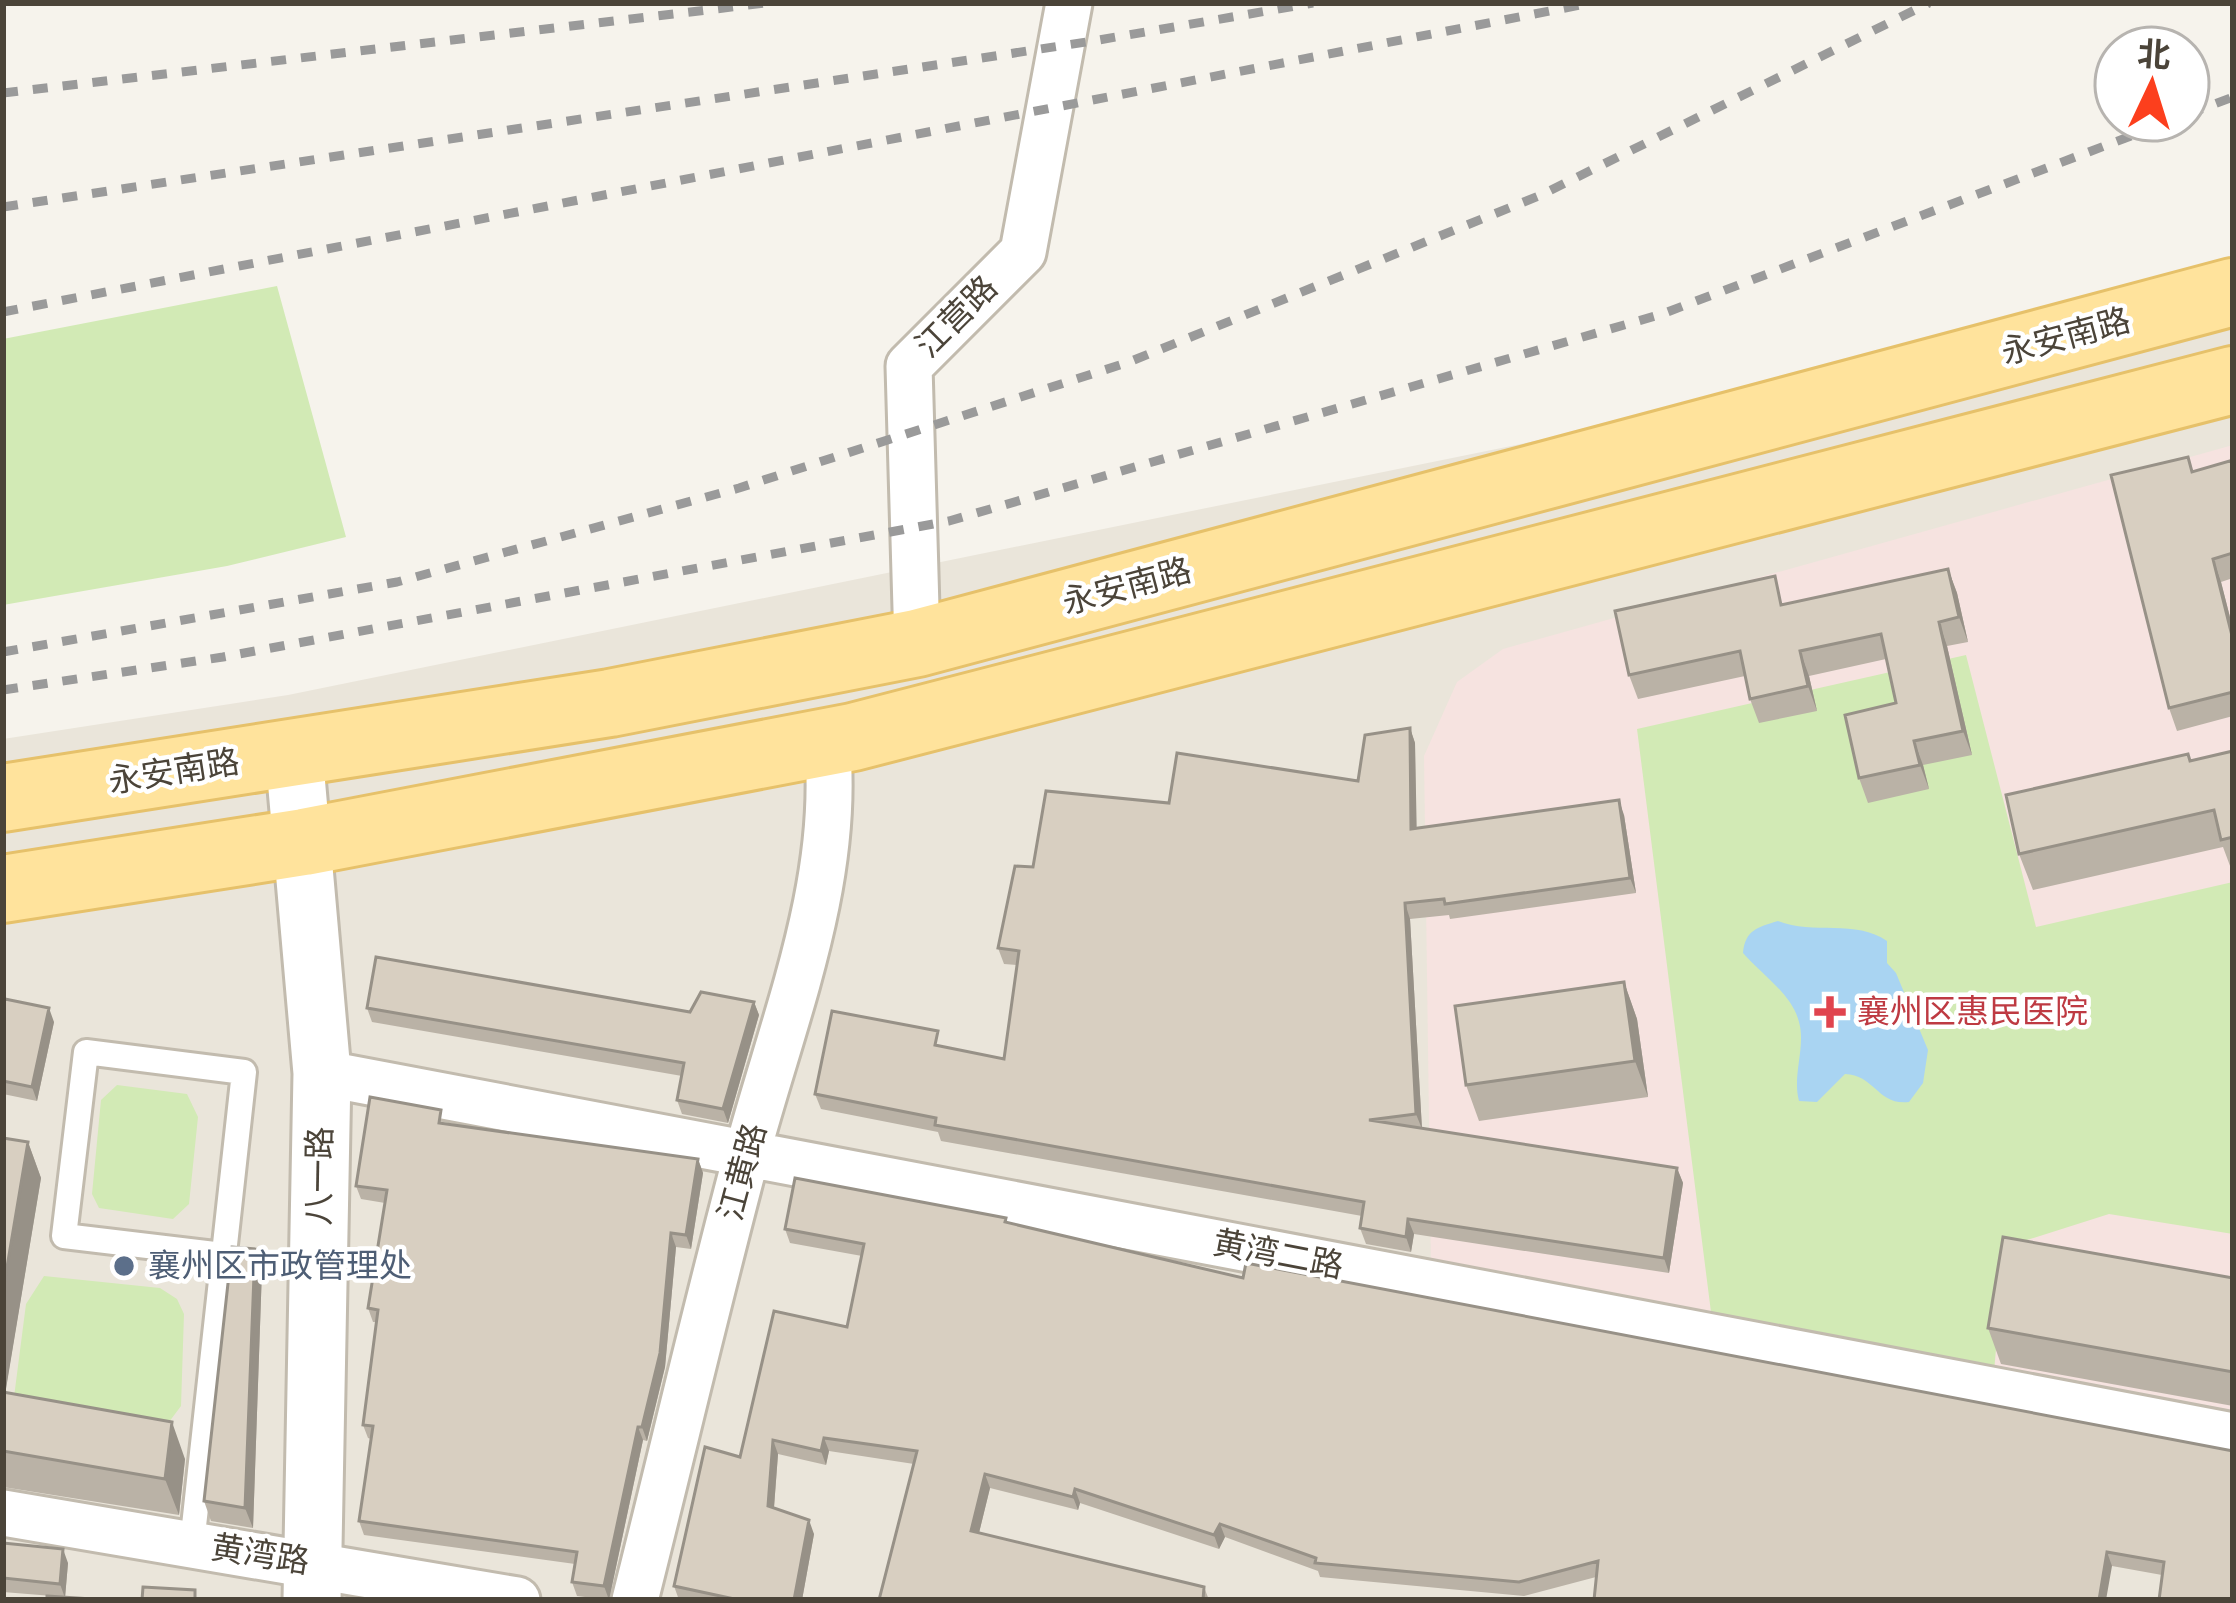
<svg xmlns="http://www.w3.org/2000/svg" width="2236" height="1603" viewBox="0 0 2236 1603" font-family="Signika,'Noto Sans SC',sans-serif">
<rect width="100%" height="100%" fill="#f6f3ec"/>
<path fill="#eae5da" d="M2233 299V1600H3V739L288 695Z"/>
<path fill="#f6e3e0" d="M2233 445V1417L1431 1268 1424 756 1457 682 1503 649Z"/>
<path fill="#d2eab5" d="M277 286 346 537 227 566 3 605V339Z
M1966 655 2036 927 2233 882V1234L2109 1214 2005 1247 1994 1372 1712 1320 1637 729Z
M117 1085 187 1094 198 1117 189 1204 173 1219 99 1208 92 1194 101 1100Z
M44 1276 160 1288 177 1299 184 1314 181 1406 166 1426 14 1397 26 1304Z"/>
<path fill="#a9d4f2" d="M1778 921C1813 935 1856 919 1887 941V963L1896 973 1928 1050 1923 1083 1909 1102C1878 1106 1875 1075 1845 1074L1817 1102 1799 1101C1792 1075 1806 1047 1799 1022 1792 994 1761 974 1743 953 1745 930 1758 927 1778 921Z"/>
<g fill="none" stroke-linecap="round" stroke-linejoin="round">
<defs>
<path id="service" d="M192 1544 244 1072 86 1052 64 1236 223 1255"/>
<path id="minor" d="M917 643 909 366 1023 252 1069 3
M322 1073 2233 1436
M3 1513 517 1600
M635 1600C673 1450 708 1299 748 1150 784 1017 841 881 827 742"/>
<path id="tertiary" d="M294 754 322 1073 312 1600"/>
<path id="primary" d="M3 798 610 703 917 643 2233 292
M3 889 304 842 853 737 2233 380"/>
</defs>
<use href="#service" stroke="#c2bbae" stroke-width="30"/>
<use href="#minor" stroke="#c2bbae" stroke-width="51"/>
<use href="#tertiary" stroke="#c2bbae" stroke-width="63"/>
<use href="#primary" stroke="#e6c16a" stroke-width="72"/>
<use href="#service" stroke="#fff" stroke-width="24"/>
<use href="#minor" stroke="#fff" stroke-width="45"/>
<use href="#tertiary" stroke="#fff" stroke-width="57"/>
<use href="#primary" stroke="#ffe39c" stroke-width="66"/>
<path stroke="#9a9a9a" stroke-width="9" stroke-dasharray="15 15" stroke-linecap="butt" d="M3 93 766 3
M2188 114 2233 97
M3 207 1093 41 1313 3
M3 312 1591 3
M3 652 397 582 739 488 1129 362 1541 195 1929 3
M3 690 223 657 949 521 1662 314 2173 120"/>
</g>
<path fill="#bab2a6" d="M2233 460V578L2221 582 2233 629V716L2177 731 2169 708 2193 472Z
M1948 569 1957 593 1968 642 1947 646 1972 755 1923 765 1929 789 1868 803 1859 778 1896 703 1886 659 1809 676 1817 711 1759 723 1750 699 1745 676 1638 699 1629 675 1784 604Z
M1410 728 1415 743 1416 828 1624 815 1636 893 1450 919 1449 915 1410 919 1422 1129 1677 1168 1683 1183 1669 1273 1414 1234 1411 1252 1366 1244 1360 1228 1362 1216 941 1141 938 1132 821 1109 815 1094 943 1047 1004 1059 1017 965 1004 964 998 948 1033 867 1169 803 1358 781Z
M2233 751V874L2223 847 2033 890 2019 854 2191 761Z
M1624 982 1637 1019 1648 1097 1479 1121 1466 1085Z
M754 1002 759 1015 728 1123 682 1114 677 1100 682 1076 372 1022 367 1008 690 1012Z
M3 1007 54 1022 37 1101 3 1094Z
M446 1124 698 1159 703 1173 691 1249 676 1247 665 1367 647 1441 643 1440 609 1600 577 1596 572 1582 575 1564 364 1535 359 1521 371 1439 368 1438 363 1425 377 1322H373L368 1308 385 1203 361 1199 356 1186Z
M3 1138 28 1142 41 1178 5 1393 185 1459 179 1515 3 1487Z
M1006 1218 1008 1223 1243 1278 2233 1451 2162 1575 2112 1566 1596 1577 1524 1596 1320 1577 1318 1571 1225 1537 1219 1549 1080 1503 1078 1510 990 1488 979 1533 1204 1587 1209 1600H879L914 1464 829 1451 826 1465 778 1454 774 1508 814 1534 802 1600H679L674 1586 740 1457 847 1327 862 1256 790 1243 785 1229Z
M255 1249 262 1269 253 1528 211 1521 204 1501Z
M2233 1278V1406L2001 1364 1988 1328Z
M3 1543 68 1563 65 1597 3 1592Z"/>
<path fill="#979187" d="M2213 559 2221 582 2233 629V640Z
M1948 569 1957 593 1968 642 1959 617Z
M1939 622 1947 646 1972 755 1963 731Z
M1800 651 1809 676 1817 711 1808 686Z
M1410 728 1415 743 1417 844 1411 829Z
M1914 741 1923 765 1929 789 1920 765Z
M1619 800 1624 815 1636 893 1630 878Z
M1405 903 1410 919 1422 1129 1416 1114Z
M1624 982 1637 1019 1648 1097 1635 1061Z
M754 1002 759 1015 728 1123 723 1109Z
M49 1008 54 1022 37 1101 32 1087Z
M28 1142 41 1178 3 1407V1291Z
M698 1159 703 1173 691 1249 686 1235Z
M1677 1168 1683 1183 1669 1273 1664 1258Z
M1408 1219 1414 1234 1411 1252 1406 1237Z
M671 1233 676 1247 665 1367 647 1441 642 1427Z
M255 1249 262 1269 253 1528 245 1508Z
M172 1422 185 1459 179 1515 165 1479Z
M638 1427 643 1440 609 1600 604 1586Z
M824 1438 829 1451 826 1465 821 1451Z
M773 1440 778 1454 773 1520 768 1506Z
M985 1474 990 1488 976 1545 971 1531Z
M1075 1489 1080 1503 1078 1510 1073 1497Z
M809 1520 814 1534 802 1600H794Z
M1220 1524 1225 1537 1219 1549 1214 1535Z
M63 1549 68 1563 65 1598 60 1584Z
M2107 1552 2112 1566 2106 1600H2099Z"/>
<path fill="#d8cfc1" stroke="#979187" stroke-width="3" d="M2188 457 2192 472 2233 460V553L2213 559 2233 640V692L2169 708 2111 475Z
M1948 569 1959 617 1939 622 1963 731 1914 741 1920 765 1859 778 1845 715 1896 703 1881 634 1800 651 1808 686 1750 699 1740 651 1629 675 1615 611 1775 576 1781 605Z
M1410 728 1411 829 1619 800 1630 878 1445 904 1444 899 1405 903 1416 1114 1369 1120 1677 1168 1664 1258 1408 1219 1406 1237 1360 1228 1364 1202 935 1125 936 1118 815 1094 832 1011 938 1031 935 1045 1004 1059 1019 951 998 948 1015 866 1033 867 1046 791 1169 803 1177 753 1358 781 1365 735Z
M2233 751V837L2221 840 2214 810 2019 854 2006 795 2188 754 2190 761Z
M376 957 690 1012 701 992 754 1002 723 1109 677 1100 684 1063 367 1008Z
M1624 982 1635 1061 1466 1085 1455 1006Z
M5 999 49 1008 32 1087 3 1081V1007Z
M370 1097 441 1110 439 1123 698 1159 686 1235 671 1233 660 1353 642 1427H638L604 1586 572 1582 577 1552 359 1521 373 1426 363 1425 378 1310 368 1308 387 1190 356 1186Z
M3 1138 28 1142 3 1291Z
M795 1178 1006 1218 1005 1222 1243 1278 1246 1263 2233 1451V1600H2159L2164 1562 2107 1552 2099 1600H1594L1598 1561 1519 1582 1315 1563 1316 1558 1220 1524 1214 1535 1075 1489 1073 1497 985 1474 971 1531 1204 1587 1203 1600H879L917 1451 824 1438 821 1451 773 1440 768 1506 809 1520 794 1600H739L674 1586 705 1447 740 1457 774 1311 847 1327 864 1244 785 1229Z
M2003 1237 2233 1278V1372L1988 1328Z
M232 1247 255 1249 245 1508 204 1501Z
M3 1392 172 1422 165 1479 3 1451Z
M3 1543 63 1549 60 1584 3 1578Z
M143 1587 195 1590V1600H142Z
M47 1596 107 1600H47Z"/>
<path fill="#e0444e" stroke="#fff" stroke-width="4.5" d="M1824 994h12v12h12v12h-12v12h-12v-12h-12v-12h12z"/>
<circle fill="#5c6f8a" stroke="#fff" stroke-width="4.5" cx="124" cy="1266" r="12"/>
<g text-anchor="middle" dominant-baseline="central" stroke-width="9" stroke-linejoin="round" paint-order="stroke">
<g font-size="33" fill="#4b4439" stroke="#fff">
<text transform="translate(957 317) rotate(-45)">江营路</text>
<text transform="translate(2066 337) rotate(-15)">永安南路</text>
<text transform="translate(1127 587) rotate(-15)">永安南路</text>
<text transform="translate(174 772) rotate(-9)">永安南路</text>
<text transform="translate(743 1172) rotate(-75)">江黄路</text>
<text transform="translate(320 1176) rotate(-89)">八一路</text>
<text transform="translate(1278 1255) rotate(11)">黄湾二路</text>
<text transform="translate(260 1555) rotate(9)">黄湾路</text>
</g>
<g font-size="33" fill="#be3a42" stroke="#fff" text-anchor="start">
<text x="1857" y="1012">襄州区惠民医院</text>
</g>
<g font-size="33" fill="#4e5e75" stroke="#fff" text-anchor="start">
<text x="148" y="1266">襄州区市政管理处</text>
</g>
</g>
<rect width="2236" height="1603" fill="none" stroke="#4b4439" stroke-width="12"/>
<g transform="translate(2152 84) rotate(4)"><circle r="57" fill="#ffffff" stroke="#b7b4b0" stroke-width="3"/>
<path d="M0-9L21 45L0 30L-21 45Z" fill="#fc3f1d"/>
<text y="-18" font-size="33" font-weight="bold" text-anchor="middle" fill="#4b4439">北</text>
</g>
</svg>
